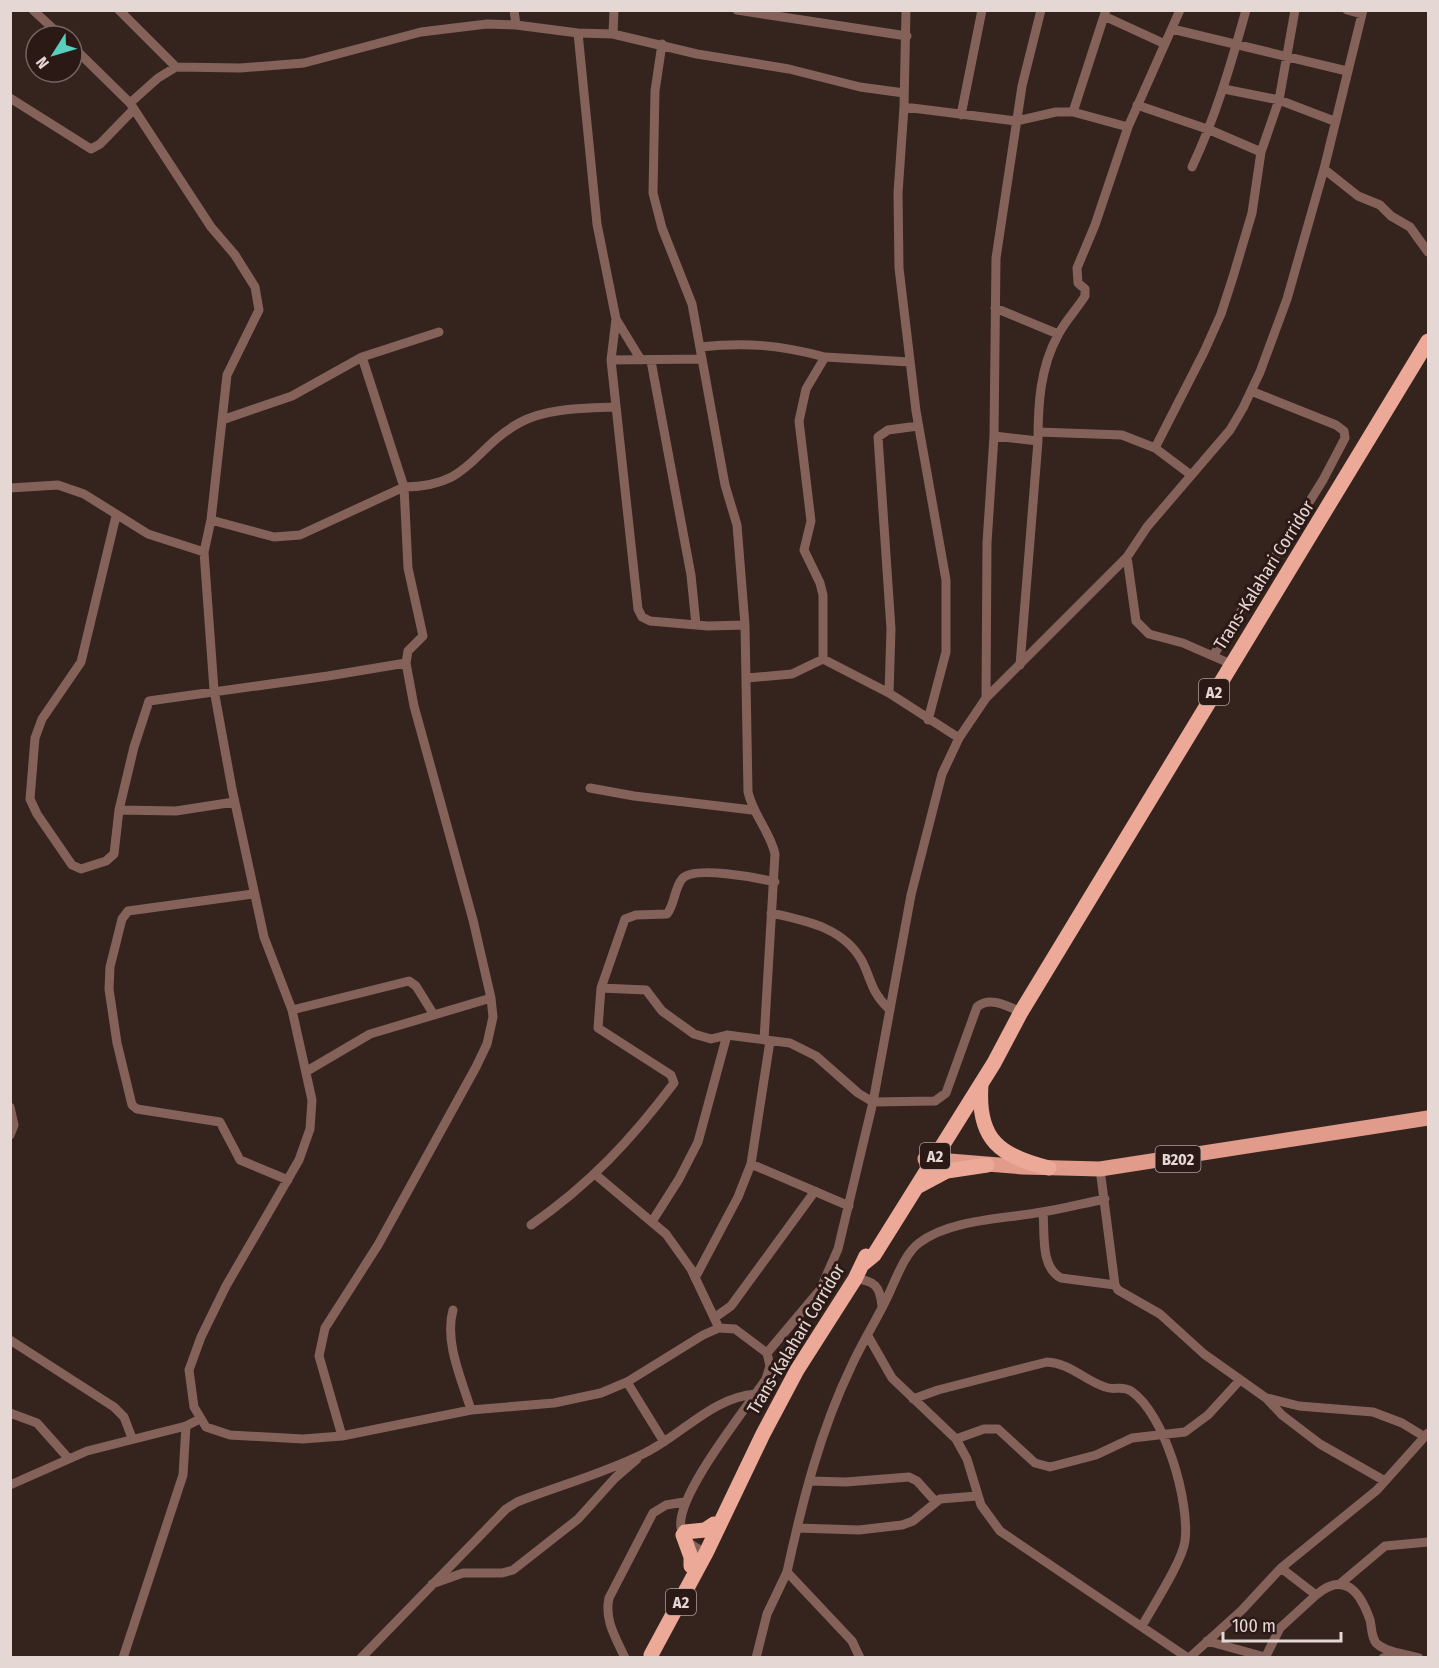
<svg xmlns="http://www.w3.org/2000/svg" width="1439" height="1668" viewBox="0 0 1439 1668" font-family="'Fira Sans Condensed',sans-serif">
<rect width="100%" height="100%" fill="#35231e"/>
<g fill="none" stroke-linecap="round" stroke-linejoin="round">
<path stroke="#84625a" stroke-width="9" d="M33 10 61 36
M119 10 176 67
M514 10 516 25
M737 10 907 36
M906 10 904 107 898 193 899 268 916 411 946 580V652L928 720
M1106 10 1073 112 1128 127
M1347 10 1362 14
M1104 16 1165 44
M1172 29 1347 71
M578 33 597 224 616 319 611 360 638 609 642 617 650 621 708 626 745 625
M613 34 614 10
M662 44 655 91 653 193 662 228 692 304 725 485 737 525 745 625 748 792C754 817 770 831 775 854L764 1040
M72 46 130 103 211 227 235 255 255 287 259 310 227 375 211 520 204 552 214 690 232 789 264 937 292 1010 312 1100 310 1129 299 1160 226 1286 201 1337 189 1370 194 1407 206 1427 230 1435 303 1439 342 1436 471 1410 554 1403 601 1393 627 1382 703 1335 719 1328 735 1329 767 1353 770 1366 766 1379C746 1409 675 1496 681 1528 684 1542 694 1547 706 1553
M1224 89 1279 100 1334 121
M10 98 91 149 100 144 134 109
M130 103 158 78 176 67 240 68 304 63 421 32 487 24 516 25 578 33 613 34 697 54 789 69 860 87 904 93
M1137 105 1210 130 1261 152
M904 107 1016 121 1056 112H1073
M961 115 982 10
M1192 167C1216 116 1231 64 1246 10
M1324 169 1358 196 1380 205 1391 216 1410 227 1428 252
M995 308 1058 334
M616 319 641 360
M700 347C746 342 780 345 825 357
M362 357 404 487 408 568 423 636 408 651 406 663
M611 360 702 359
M651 361 691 575 696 625
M225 419 292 396 362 357 439 332
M1038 432 1122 435 1155 448 1191 475
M1038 441C1038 404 1040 368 1058 335 1065 321 1077 309 1085 296V289L1078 283 1077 268 1095 225 1128 127 1180 10
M1155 448 1204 352 1221 314 1233 277 1252 213 1261 152 1279 100 1295 10
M10 488 58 485 84 494 148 534 204 552
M116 516 81 662 42 719 35 738 30 799 37 814 72 865 81 869 106 861 114 854 119 810 134 747 149 701 328 676 406 663 414 706 473 920 491 998 493 1017 487 1044 476 1067 378 1245 325 1328 319 1356 342 1436
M211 520 274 537 300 535 404 487C472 486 471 450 519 423 546 408 585 408 615 407
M1127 557 1136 621 1149 634 1183 643 1231 664
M1213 656 1323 480 1345 438 1344 431 1336 425 1251 391
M823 659V595L820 583 804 550 811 521 799 421 806 389 825 357 910 362
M1020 665 1038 441 994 436 996 258 1022 86 1041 10
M747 678 792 674 823 659 889 693 959 738
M889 693 891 629 878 437 888 430 918 426
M986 698 987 543 994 436
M590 788 634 796 752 810
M119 810 176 811 234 802
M253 894 128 911 122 919 110 967 109 989 117 1043 132 1105 137 1109 220 1122 240 1160 288 1180
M771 913C806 921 843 927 862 961 872 981 871 992 889 1009
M601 988 646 990 662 1011 694 1034 711 1039 727 1035 790 1043 816 1056 858 1093 873 1102 935 1101 946 1093 977 1007C990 996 1007 1006 1021 1012
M292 1010 409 981 416 986 434 1015
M307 1071 370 1034 491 998
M10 1107 14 1125 10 1135
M751 1164 849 1206
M1100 1169 1115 1285 1118 1290 1160 1314 1204 1354 1266 1398 1282 1415 1320 1444 1385 1481
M596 1175 666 1234 691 1269 719 1328
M1043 1212C1045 1234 1040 1267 1061 1278L1115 1285
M653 1220 679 1179 698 1142 727 1035
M531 1225C590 1184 631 1140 674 1083L671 1075 598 1028 601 988 625 919 636 915 667 914C675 904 674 889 682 879 693 865 758 878 775 882
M695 1278 738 1197 751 1164 770 1041
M855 1279C875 1280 880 1287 882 1306
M453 1310C444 1342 462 1380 471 1410
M714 1318 731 1306 815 1191
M868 1336 892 1378 956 1439 967 1459 981 1505 1000 1531 1188 1658
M10 1340 114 1407 124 1417 132 1438
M767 1353 820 1290 838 1249 873 1102 911 895 942 774 959 738 986 698 1127 557 1147 527 1230 430 1243 408 1260 372 1287 299 1324 169 1363 10
M627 1382 664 1442
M1267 1398 1299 1406 1373 1412 1402 1423 1425 1437
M913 1399 938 1390 1047 1362C1070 1363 1084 1380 1105 1387 1114 1391 1122 1385 1131 1391 1165 1414 1190 1502 1185 1541 1182 1562 1153 1606 1142 1626
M10 1413 37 1423 69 1459
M956 1439 984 1429H998L1035 1463 1050 1467 1096 1455 1132 1438 1185 1432 1208 1415 1240 1380
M809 1481 846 1482 909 1477 917 1481 935 1501
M10 1485 87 1451 186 1426 200 1419
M797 1528 859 1530 902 1525 913 1521 940 1499 977 1496
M1281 1568 1316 1595C1344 1571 1360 1591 1370 1620 1372 1628 1371 1636 1376 1643 1382 1649 1390 1651 1398 1653
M1341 1583 1385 1546 1428 1542
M432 1584 463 1573H502L513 1570 578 1519 615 1478 637 1459
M1207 1641 1265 1657
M123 1658 183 1475 186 1426
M361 1658 506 1509 517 1502C558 1486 602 1474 643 1454 681 1436 712 1397 756 1394
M625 1658C616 1638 604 1620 609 1598L653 1513 666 1505 684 1502
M756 1658 767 1614 787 1572
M860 1658 852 1641 787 1572C802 1503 820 1431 851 1367 861 1345 874 1324 885 1302 894 1285 903 1255 919 1243 950 1219 1005 1219 1042 1212 1063 1209 1084 1203 1105 1199
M1189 1658 1242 1610 1281 1568 1377 1490 1428 1433
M1265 1658 1280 1628 1316 1595
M1383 1658 1398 1653 1419 1658"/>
<path stroke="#e09b8a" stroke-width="15" d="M925 1159 1023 1167 1100 1169 1428 1118"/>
<path stroke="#eca998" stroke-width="15" d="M981 1085C977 1140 1000 1156 1049 1168
M917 1187 947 1171 987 1165
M863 1264 874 1255 994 1063 1021 1012 1428 341
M685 1532 705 1530 714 1524
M683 1535 691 1557V1566
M651 1655 706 1553 763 1434 797 1370 855 1279 866 1256"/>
</g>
<g text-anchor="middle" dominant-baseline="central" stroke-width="6" stroke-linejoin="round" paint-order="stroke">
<g fill="#2b1915" stroke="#ad9e9b" stroke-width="1.5">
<rect x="1199" y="679" width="30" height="26" rx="4.5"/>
<rect x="920" y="1143" width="30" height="26" rx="4.5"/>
<rect x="1155.5" y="1146" width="45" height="26" rx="4.5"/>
<rect x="666" y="1589" width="30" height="26" rx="4.5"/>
</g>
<g font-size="16" font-weight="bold" fill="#e5d7d4">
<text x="1214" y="692">A2</text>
<text x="935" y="1156">A2</text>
<text x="1178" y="1159">B202</text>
<text x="681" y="1602">A2</text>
</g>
<g font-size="18" fill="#e5d7d4" stroke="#2b1915">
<text transform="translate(1264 575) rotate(-58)">Trans-Kalahari Corridor</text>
<text transform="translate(796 1339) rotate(-59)">Trans-Kalahari Corridor</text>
</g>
</g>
<rect width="1439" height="1668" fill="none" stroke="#e5d7d4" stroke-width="24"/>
<g transform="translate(54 54) rotate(233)"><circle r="28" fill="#2b1915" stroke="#756561" stroke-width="1.5"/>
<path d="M0-4.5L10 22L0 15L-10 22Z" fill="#58cebf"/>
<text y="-9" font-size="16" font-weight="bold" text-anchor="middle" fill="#e5d7d4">N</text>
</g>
<path d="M1223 1632v9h118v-9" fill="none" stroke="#e5d7d4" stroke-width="3"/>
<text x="1232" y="1632" font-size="18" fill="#e5d7d4" stroke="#2b1915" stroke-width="4.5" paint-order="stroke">100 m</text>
</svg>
